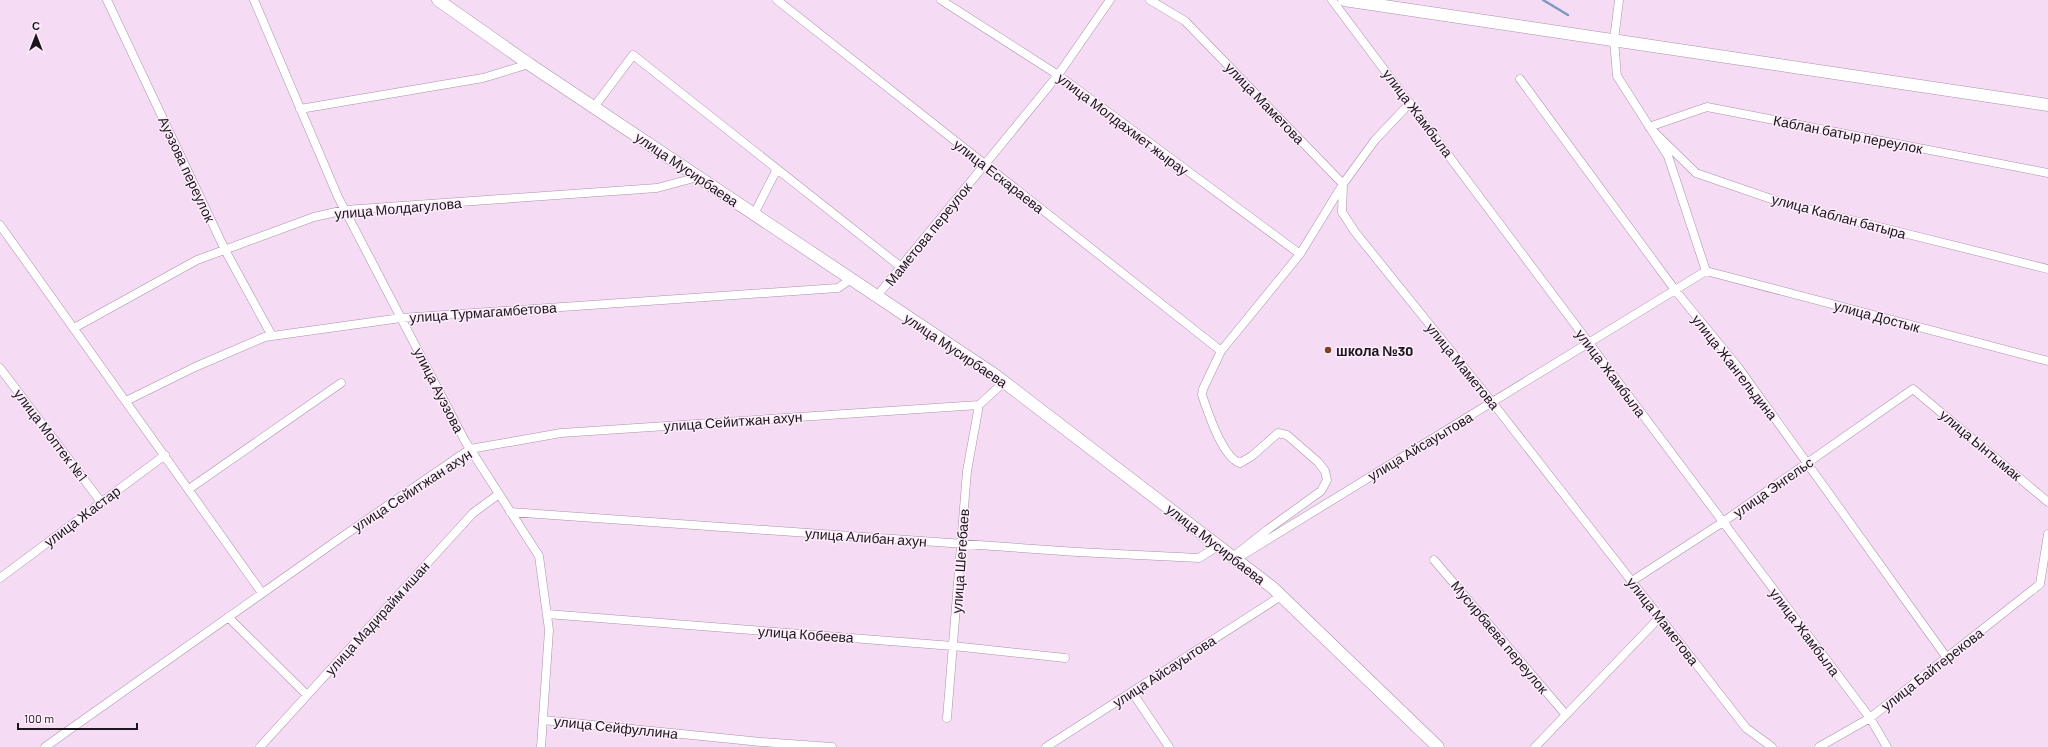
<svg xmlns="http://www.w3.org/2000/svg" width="2048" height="747" viewBox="0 0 2048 747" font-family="Barlow,sans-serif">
<rect width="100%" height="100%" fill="#f5dcf4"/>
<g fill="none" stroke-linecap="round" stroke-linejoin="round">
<path stroke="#7f99be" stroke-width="2.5" d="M1543 0 1568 15"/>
<defs>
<path id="street" d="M107 0 225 250 272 336
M254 0 338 197 465 441 539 556 549 630 541 747
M777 0 1221 351
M941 0 1058 75 1300 254
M1150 0 1185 21 1343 184 1342 212 1355 232 1492 402 1746 728 1772 747
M1332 0 1870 718 1887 747
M1619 0 1614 40 1617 76 1668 156 1706 271
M1520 79 1675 290 1738 367 1947 658
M594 107 633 55 901 267
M300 109 483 78 529 64
M2048 173 1707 107 1649 127 1696 173 1783 203 2048 269
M754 214 777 169
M0 225 262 593
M1706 271 2048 361
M877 296 1058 75 1110 0
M74 328 197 260 314 217 345 210 657 188 698 177
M0 368 101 502
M126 401 195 367 265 337 401 318 838 288 851 279
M189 489 341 383
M510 512 1077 552 1199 558 1218 546
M1241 556 1706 271
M1233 557 1267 530 1321 491 1327 480 1325 471 1318 462 1287 435 1278 433 1252 456 1240 463C1222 457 1208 412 1202 395L1203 389 1221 351 1300 254 1343 184 1375 140 1410 103
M1434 560 1566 715
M0 578 165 455
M1632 581 1723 522 1913 389 2048 502
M547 614 953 646 1065 658
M228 617 307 695
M1132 692 1169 747
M947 718 967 471 979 405
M543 720 761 742 832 747
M45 747 339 539 470 449 561 433 979 405 1004 382
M260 747 473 513 499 494
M1046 747 1281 596
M1535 747 1660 617
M1819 747 1870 718 2040 584 2048 534"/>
<path id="secondary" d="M438 0 529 64 995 375 1273 588 1438 747
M1344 0 2048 105"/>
</defs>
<use href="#street" stroke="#a991a8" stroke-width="9"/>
<use href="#secondary" stroke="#a991a8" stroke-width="13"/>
<use href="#street" stroke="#fff" stroke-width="8"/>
<use href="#secondary" stroke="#fff" stroke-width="12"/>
</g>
<circle fill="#863f1d" stroke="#fcedfb" stroke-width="1.5" cx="1328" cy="350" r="4"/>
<g text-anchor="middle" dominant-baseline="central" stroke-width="3" stroke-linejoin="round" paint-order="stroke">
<g font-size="14" fill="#1d151d" stroke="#fcedfb">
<text transform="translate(1265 103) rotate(46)">улица Маметова</text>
<text transform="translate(1418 113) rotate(53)">улица Жамбыла</text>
<text transform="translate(1123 124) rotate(37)">улица Молдахмет жырау</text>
<text transform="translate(1848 134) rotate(11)">Каблан батыр переулок</text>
<text transform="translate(187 169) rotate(65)">Ауэзова переулок</text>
<text transform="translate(687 169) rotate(34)">улица Мусирбаева</text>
<text transform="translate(999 176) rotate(38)">улица Ескараева</text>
<text transform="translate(398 208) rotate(-5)">улица Молдагулова</text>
<text transform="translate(1839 216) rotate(15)">улица Каблан батыра</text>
<text transform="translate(928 234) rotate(-51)">Маметова переулок</text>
<text transform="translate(483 312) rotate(-4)">улица Турмагамбетова</text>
<text transform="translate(1877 316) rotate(15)">улица Достык</text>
<text transform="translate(956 350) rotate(34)">улица Мусирбаева</text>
<text transform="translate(1463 366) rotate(51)">улица Маметова</text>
<text transform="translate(1735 367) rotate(52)">улица Жангельдина</text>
<text transform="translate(1611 373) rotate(53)">улица Жамбыла</text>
<text transform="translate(439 390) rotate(63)">улица Ауэзова</text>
<text transform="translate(733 421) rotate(-4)">улица Сейитжан ахун</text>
<text transform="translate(51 435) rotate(53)">улица Моптек №1</text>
<text transform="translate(1981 445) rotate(40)">улица Ынтымак</text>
<text transform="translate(1420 446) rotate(-31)">улица Айсауытова</text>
<text transform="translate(1773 487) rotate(-35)">улица Энгельс</text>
<text transform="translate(412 490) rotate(-33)">улица Сейитжан ахун</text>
<text transform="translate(82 516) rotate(-37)">улица Жастар</text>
<text transform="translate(866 537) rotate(4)">улица Алибан ахун</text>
<text transform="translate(1216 544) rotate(38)">улица Мусирбаева</text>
<text transform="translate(960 561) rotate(-86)">улица Шегебаев</text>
<text transform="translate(377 618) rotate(-48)">улица Мадирайм ишан</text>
<text transform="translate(1663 621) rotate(52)">улица Маметова</text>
<text transform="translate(1805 632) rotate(53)">улица Жамбыла</text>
<text transform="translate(806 634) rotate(4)">улица Кобеева</text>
<text transform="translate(1500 637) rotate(50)">Мусирбаева переулок</text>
<text transform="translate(1932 669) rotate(-38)">улица Байтерекова</text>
<text transform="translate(1164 671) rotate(-33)">улица Айсауытова</text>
<text transform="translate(616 727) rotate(6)">улица Сейфуллина</text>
</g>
<g font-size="14" font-weight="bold" fill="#1d151d" stroke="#fcedfb" text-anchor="start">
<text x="1336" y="350">школа №30</text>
</g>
</g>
<g transform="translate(36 36)" stroke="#fcedfb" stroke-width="3" paint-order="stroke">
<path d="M0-3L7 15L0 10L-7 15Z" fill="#1d151d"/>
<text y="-6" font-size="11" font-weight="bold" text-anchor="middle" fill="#1d151d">С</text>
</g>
<path d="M18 723v6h119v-6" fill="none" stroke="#1d151d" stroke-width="2"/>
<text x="24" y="723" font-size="12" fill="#1d151d" stroke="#fcedfb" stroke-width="3" paint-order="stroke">100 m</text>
</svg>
